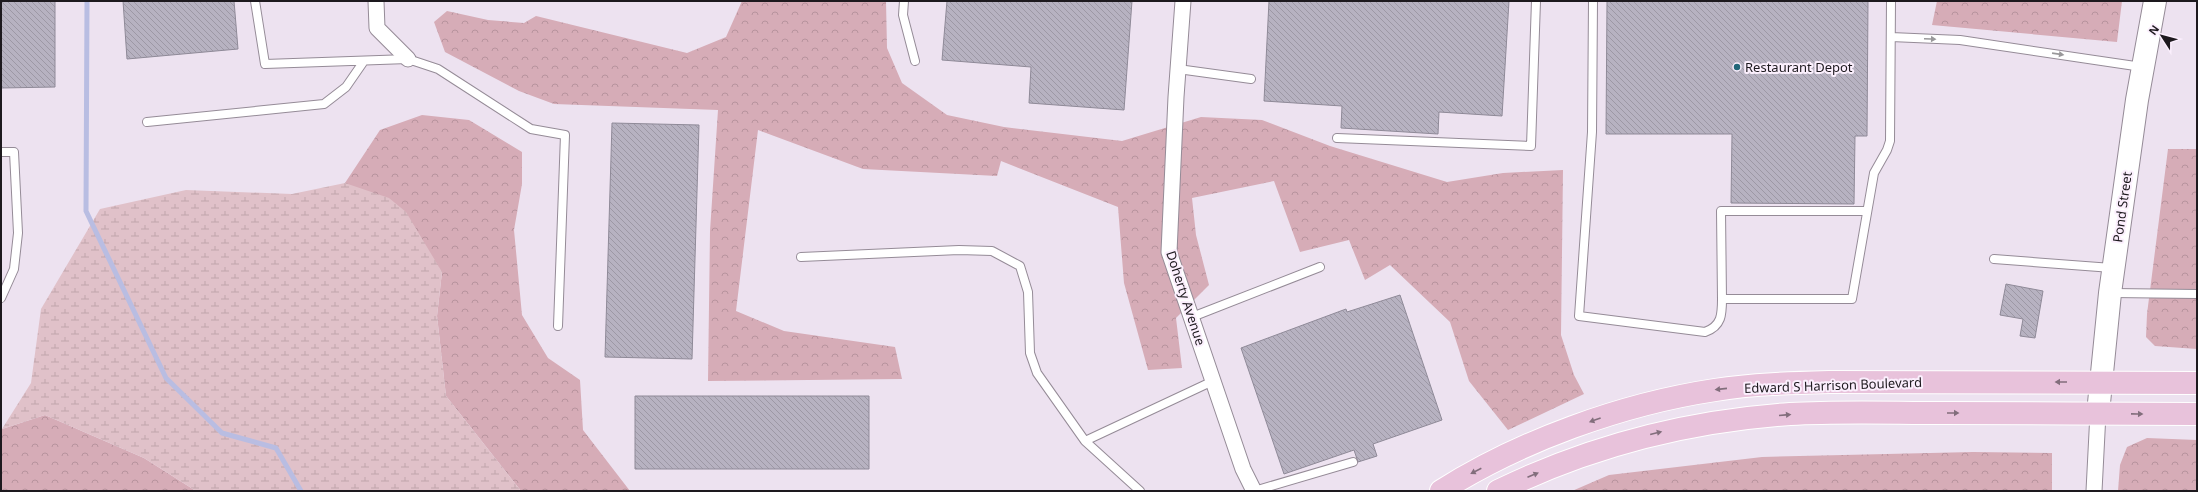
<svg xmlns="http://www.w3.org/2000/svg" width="2198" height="492" viewBox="0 0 2198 492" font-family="'Noto Sans',sans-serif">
<defs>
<pattern id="forest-crowns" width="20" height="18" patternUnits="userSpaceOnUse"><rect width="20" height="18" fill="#d6acb7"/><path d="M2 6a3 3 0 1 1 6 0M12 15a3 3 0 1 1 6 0" fill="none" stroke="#b7939d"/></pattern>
<pattern id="wetland-marsh" width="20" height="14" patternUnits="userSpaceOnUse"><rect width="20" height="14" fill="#e0c1c9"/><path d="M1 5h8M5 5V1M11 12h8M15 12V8" fill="none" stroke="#c0a5ac"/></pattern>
<pattern id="building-back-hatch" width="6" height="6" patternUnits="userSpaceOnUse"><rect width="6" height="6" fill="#b7b2c1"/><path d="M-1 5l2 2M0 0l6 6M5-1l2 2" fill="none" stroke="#9d98a5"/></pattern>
</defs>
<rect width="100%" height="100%" fill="#ede2f0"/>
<path fill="url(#forest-crowns)" d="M742 1H886L887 48 902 83 947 115 1004 127 1122 141 1201 117 1262 120 1330 146 1447 182 1503 173 1563 170 1561 335 1574 375 1584 394 1508 430 1469 381 1450 322 1390 265 1365 280 1349 240 1300 252 1274 181 1192 198 1196 235 1209 285 1176 318 1182 368 1148 370 1124 283 1118 207 1001 161 997 176 863 169 758 130 736 311 784 331 895 347 902 379 708 381 710 231 718 110 554 104 519 91 445 52 434 22 447 11 488 20 524 23 536 16 687 53 726 37Z
M1937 1H2122L2117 42 1932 25Z
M422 115 469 120 522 152V184L514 230 522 315 548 358 580 380 583 430 630 491H521L446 396 437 316 442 272 345 183 380 130Z
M2168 149H2197V349L2155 346 2146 337 2147 314Z
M45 415 144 458 196 491H1L2 429Z
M2147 438 2197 440V491H2118L2120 465 2127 447Z
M1973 452 2052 453V491H1572L1609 475 1762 457Z"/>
<path fill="url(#wetland-marsh)" d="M345 183 389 198 406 212 442 272 437 316 446 396 521 491H196L144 458 45 415 2 429 31 383 41 309 100 209 186 190 292 194Z"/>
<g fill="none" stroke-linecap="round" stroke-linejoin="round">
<path stroke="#b9bde2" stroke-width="5" d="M87 1 86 211 166 378 222 433 276 448 301 491"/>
</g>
<path fill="url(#building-back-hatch)" stroke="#8f8a98" d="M1 1H55V87L1 88Z
M123 1H234L238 49 127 59Z
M947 1H1132L1124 110 1029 103 1031 67 942 60Z
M1269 1H1509L1502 116 1439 112 1438 134 1341 128 1342 106 1264 101Z
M1607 1H1868L1867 136H1855L1854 204 1731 203 1732 134H1606Z
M612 123 699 125 692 359 605 357Z
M2006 284 2043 291 2035 338 2020 336 2023 319 2000 315Z
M1400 295 1442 420 1373 444 1377 456 1358 462 1354 450 1284 474 1241 348 1346 309 1347 312Z
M635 396H869V469H635Z"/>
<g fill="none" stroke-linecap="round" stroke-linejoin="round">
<defs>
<path id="lane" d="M255 1 265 64 408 59 438 69 531 129 565 135 558 326
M904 1 903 15 915 61
M1593 1 1592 132 1579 316 1705 332C1722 326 1722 314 1722 299
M1891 37 1960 40 2142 67
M1178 69 1251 79
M147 122 324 104 346 87 364 61
M1337 138 1531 146 1536 1
M1 152H14L18 233 14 269 1 298
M1867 211H1721L1722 299H1852L1874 173 1887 150 1890 141 1891 1
M801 257 959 250 992 251 1020 266 1028 292 1030 353 1037 373 1085 441 1213 381
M1994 259 2112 268
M2112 293 2197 294
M1192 317 1320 267
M1085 441 1140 491
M1254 491 1353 462"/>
<path id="street" d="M376 1 377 28 408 59
M1183 1 1176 97 1169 252 1243 469 1254 491
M2094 491 2098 413"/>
<path id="secondary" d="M2098 413 2110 293 2137 100 2155 1"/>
<path id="primary" d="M1441 491C1520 441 1622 404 1715 390 1753 384 1792 383 1830 382L2197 383
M1498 491C1590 446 1688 421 1790 414 1841 411 1892 413 1943 413 2028 413 2112 414 2197 414"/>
</defs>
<use href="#lane" stroke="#958b97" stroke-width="10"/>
<use href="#street" stroke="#958b97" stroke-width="17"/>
<use href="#secondary" stroke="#958b97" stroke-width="24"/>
<use href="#primary" stroke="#fff" stroke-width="24"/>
<use href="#lane" stroke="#fff" stroke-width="8"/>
<use href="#street" stroke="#fff" stroke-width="15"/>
<use href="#secondary" stroke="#fff" stroke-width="22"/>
<use href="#primary" stroke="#e8c2db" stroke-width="22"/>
</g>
<defs><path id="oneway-solid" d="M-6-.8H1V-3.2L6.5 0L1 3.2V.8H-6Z"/></defs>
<g fill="#99989a">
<use href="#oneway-solid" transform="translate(1930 39) rotate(2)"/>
<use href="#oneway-solid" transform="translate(2058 54) rotate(8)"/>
</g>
<g fill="#826e7c">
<use href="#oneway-solid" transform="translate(2061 382) rotate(-180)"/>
<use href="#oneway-solid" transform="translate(1721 389) rotate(174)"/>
<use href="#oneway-solid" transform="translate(1953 413)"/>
<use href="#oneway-solid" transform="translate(2137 414) rotate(1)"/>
<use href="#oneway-solid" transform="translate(1785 415) rotate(-5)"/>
<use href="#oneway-solid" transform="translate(1595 420) rotate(160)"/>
<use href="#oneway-solid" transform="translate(1656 433) rotate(-14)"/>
<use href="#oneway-solid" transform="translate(1476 471) rotate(153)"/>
<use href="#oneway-solid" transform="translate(1533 475) rotate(-23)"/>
</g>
<circle fill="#226678" stroke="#fbeffd" stroke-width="1.5" cx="1737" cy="67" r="4"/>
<g text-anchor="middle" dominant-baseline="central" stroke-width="4" stroke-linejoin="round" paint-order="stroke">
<g font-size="13" fill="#1d191e" stroke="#fbeffd" text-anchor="start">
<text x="1745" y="67">Restaurant Depot</text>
</g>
<g font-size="13" fill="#1d191e" stroke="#fbeffd">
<text transform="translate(2122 207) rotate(-82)">Pond Street</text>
<text transform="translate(1186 298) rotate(72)">Doherty Avenue</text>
<text transform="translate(1833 385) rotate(-2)">Edward S Harrison Boulevard</text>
</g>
</g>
<rect width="2198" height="492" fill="none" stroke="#1d191e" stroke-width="4"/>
<g transform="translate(2162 36) rotate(306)" stroke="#fbeffd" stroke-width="3" paint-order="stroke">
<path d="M0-3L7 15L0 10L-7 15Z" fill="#1d191e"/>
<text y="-6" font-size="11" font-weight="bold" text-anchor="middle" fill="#1d191e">N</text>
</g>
</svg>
